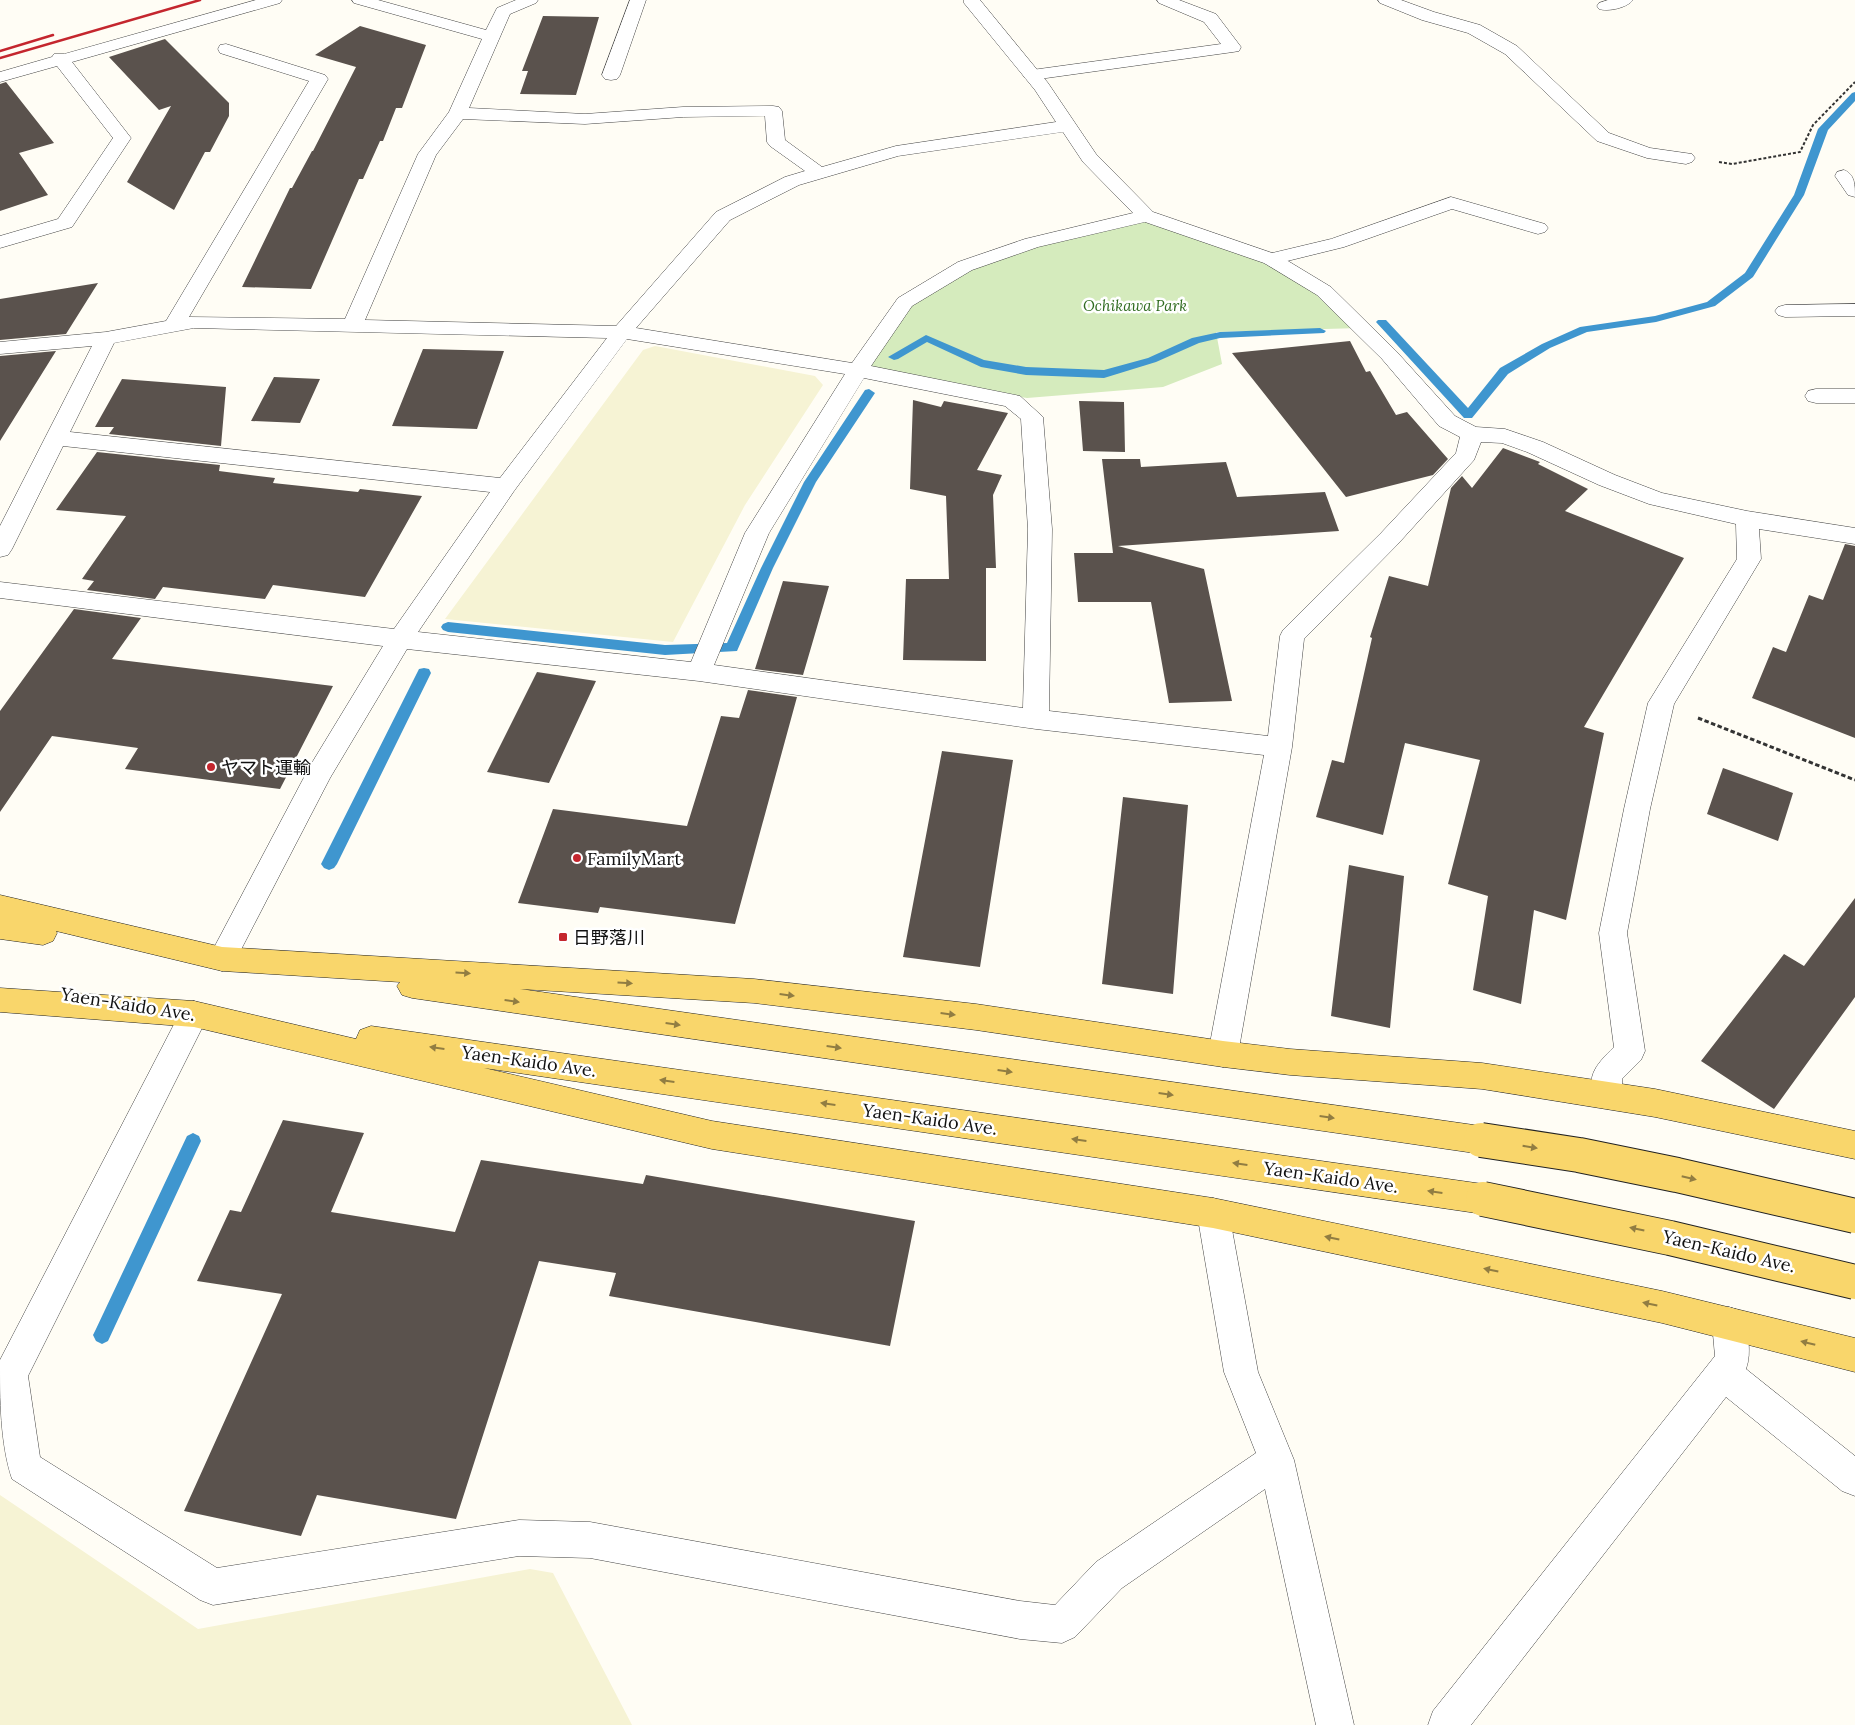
<svg xmlns="http://www.w3.org/2000/svg" width="1855" height="1725" viewBox="0 0 1855 1725" font-family="Lora,'Noto Sans JP',serif">
<rect width="100%" height="100%" fill="#fffdf5"/>
<path fill="#f6f3d4" d="M655 346 815 376 823 385 745 505 673 642 445 619 643 350Z
M0 1495 198 1629 530 1569 553 1573 632 1725H0Z"/>
<path fill="#d5ebbd" d="M1146 216 1271 259 1361 328 1216 332 1222 364 1163 387 1027 398 858 370 905 302 965 266Z"/>
<g fill="none" stroke-linecap="round" stroke-linejoin="round">
<path fill="#3f96cf" fill-rule="evenodd" d="M1855 92V101L1828 130 1804 195 1753 277 1715 306 1656 322 1587 332 1550 348 1508 374 1472 418H1464L1376 322 1378 320H1386L1468 408 1500 368 1542 344 1580 327 1655 316 1707 302 1745 273 1794 195 1818 129 1852 93Z
M1320 328 1326 331 1324 333 1220 338 1199 343 1156 362 1104 378 1026 375 981 367 927 342 898 359 894 360 888 357 926 335 984 360 1026 367 1104 370 1148 358 1192 338 1220 332Z
M869 389 875 393 816 482 773 568 737 651 665 655 448 632 443 630 441 627 443 624 448 622 665 645 727 643 761 568 804 482 865 390Z
M424 668 429 669 431 673 337 864 334 868 329 870 324 868 321 864 417 673 419 669Z
M193 1133 199 1136 201 1141 108 1341 102 1344 96 1341 93 1335 96 1329 187 1136Z"/>
</g>
<path fill="#5a524d" d="M543 16 599 17 576 95 520 94 528 71H522Z
M360 26 426 45 402 108H396L383 141H380L363 179H359L311 289 242 287 290 188H292L312 151H313L356 67 315 55Z
M165 39 229 103V116L210 152H205L174 210 127 182 171 106 159 110 109 57Z
M6 82 54 143 19 153 48 195 0 211V84Z
M98 283 66 334 0 340V299Z
M1350 341 1366 372 1370 371 1396 415 1407 412 1448 459 1433 475 1346 497 1232 353Z
M423 349 504 351 477 429 392 426Z
M56 351 0 441V356Z
M274 377 320 379 300 423 251 421Z
M122 379 226 387 221 446 109 434 114 427H95Z
M913 400 941 407 944 401 1008 413 977 470 1002 475 993 495 996 568H986V661L903 660 906 579H949L946 496 910 489Z
M1079 401 1124 402 1125 452 1083 451Z
M1503 448 1540 462 1538 464 1588 489 1565 511 1684 558 1584 727 1604 733 1566 920 1534 910 1521 1004 1473 990 1488 896 1448 884 1480 760 1405 743 1383 835 1316 817 1332 760 1344 763 1372 638 1370 637 1389 576 1428 586 1451 488 1462 476 1472 488Z
M97 452 220 465 219 471 275 478 273 483 358 492 360 489 422 496 365 597 273 585 265 599 163 587 155 599 87 590 94 581 82 579 126 516 56 510Z
M1102 459H1140L1141 467 1226 462 1237 497 1325 492 1339 531 1118 546 1204 569 1232 701 1169 703 1151 602H1078L1074 553H1113Z
M1845 544 1855 546V738L1752 698 1773 647 1786 652 1809 595 1823 600Z
M783 581 829 586 803 675 755 669Z
M74 609 141 618 112 659 333 686 280 789 125 769 138 748 52 736 0 812V711Z
M537 672 596 681 549 783 487 772Z
M748 690 797 697 735 924 600 907 598 913 518 903 553 809 687 826 721 716 739 718Z
M942 751 1013 760 980 967 903 957Z
M1723 768 1793 793 1778 841 1707 814Z
M1123 797 1188 805 1173 994 1102 984Z
M1349 865 1404 876 1390 1028 1331 1016Z
M1855 898V997L1774 1109 1701 1061 1784 954 1804 966Z
M283 1120 364 1133 331 1212 455 1232 481 1160 643 1184 646 1175 915 1221 890 1346 609 1296 616 1273 539 1261 456 1519 317 1495 301 1536 184 1511 282 1294 197 1281 230 1210 241 1212Z"/>
<g fill="none" stroke-linecap="round" stroke-linejoin="round">
<defs>
<path id="service" d="M630 0H646L620 75 617 79 611 80 605 79 602 75Z
M1157 0H1179L1216 14 1241 47 1239 51 1233 52 1032 80 1026 79 1023 75 1026 71 1032 70 1221 44 1204 22 1159 3Z
M1378 0H1401L1434 12 1480 25 1517 46 1609 133 1650 148 1692 154 1695 158 1692 162 1686 164 1647 158 1597 141 1505 54 1468 33 1422 20 1380 3Z
M1451 197 1545 224 1548 228 1545 232 1538 234 1452 209 1344 247 1271 265 1264 263 1261 259 1264 255 1331 239Z
M1855 304V316L1785 317 1778 315 1775 311 1778 307 1785 305Z
M1816 389H1855V403H1816L1808 401 1805 396 1808 391Z
M1729 1307 1741 1311C1748 1328 1752 1353 1746 1369L1855 1456V1496L1842 1491 1726 1397 1471 1725H1428L1433 1711 1715 1356 1712 1323 1717 1311Z"/>
<path id="minor" d="M256 0H282L280 3 72 62 131 138 72 227 0 248V236L58 219 113 138 57 66 0 82V72L52 57 54 54H64Z
M352 0H378L486 30 497 8 516 0H538L536 3 510 14 469 108 585 114 683 107 773 106 779 107 782 111 785 140 822 167 896 146 1056 122 1035 90 964 3V0H980L1048 83 1096 154 1153 212 1278 255 1331 287 1396 351 1455 416 1476 427 1505 429 1543 442 1615 475 1662 493 1747 511 1855 528V544L1759 529 1761 559 1674 704 1650 809 1627 933 1645 1051 1641 1060 1622 1079 1623 1095 1619 1105 1608 1109 1597 1105C1584 1077 1595 1066 1614 1047L1599 933 1624 809 1648 703 1737 559 1736 524 1649 504 1599 485 1527 452 1502 443 1481 442 1474 460 1397 545 1304 639 1292 747 1238 1054 1234 1063 1223 1067 1212 1063 1208 1054 1264 755 1036 729 699 681 407 649 330 778 232 967 222 971 212 967 208 959 310 766 383 646 0 598V582L394 629 490 492 63 446 12 549 8 555 0 557V526L92 346 0 354V342L106 332 166 321 309 81 220 53 218 49 220 45 226 44 325 75 328 79 189 317 345 319 418 154 449 112 482 39 354 3ZM765 116 767 142 770 146 805 171 785 177 716 212 616 326 365 320 436 155 463 119 585 124 683 117ZM1063 132 1083 162 1133 213 1025 239 958 262 898 298 852 363 636 328 730 220 799 185 898 156ZM1145 222 1264 263 1317 295 1382 359 1439 426 1460 437 1456 453 1381 533 1283 630 1280 636 1268 736 1049 711 1052 529 1043 417 1020 396 871 366 912 306 972 270 1038 247ZM194 328 607 338 500 478 70 432 114 343ZM627 339 845 374 745 533 691 662 418 632 514 491ZM864 378 1005 406 1021 419 1028 529 1023 708 714 665 769 533Z
M1608 0H1633C1627 8 1608 12 1599 9L1597 6 1599 3Z
M1844 170C1855 174 1855 185 1855 197L1848 195 1835 176 1837 172Z
M194 1001 204 1005 209 1014 28 1376 40 1457 217 1568 519 1520 590 1522 1020 1601 1055 1605 1096 1562 1256 1453 1224 1372 1197 1213 1202 1202 1213 1198 1224 1202 1229 1213 1258 1372 1294 1460 1354 1725H1316L1265 1489 1122 1588 1075 1637 1062 1643 1020 1639 590 1558 519 1556 213 1605 200 1600 12 1479C0 1443 0 1399 0 1360L184 1005Z"/>
<path id="primary" d="M0 895 222 947 754 979 976 1004 1223 1041 1290 1049 1482 1063 1655 1089 1855 1131V1159L1655 1117 1482 1089 1290 1075 1223 1067 976 1030 754 1003 520 989 1481 1126 1492 1130 1497 1140 1492 1150 1481 1154 412 998 402 995 397 986 400 982 222 971 56 931 57 933 53 941 43 945 0 939Z
M0 988 194 1001 356 1039 360 1030 371 1026 1483 1184 1494 1189 1499 1199 1494 1209 1483 1214 484 1068 712 1121 1213 1198 1662 1291 1855 1338V1372L1662 1323 1213 1228 712 1149 194 1027 0 1012Z"/>
</defs>
<use href="#service" stroke="#444" stroke-width="1"/>
<use href="#minor" stroke="#444" stroke-width="1"/>
<use href="#primary" stroke="#222" stroke-width="1"/>
<path stroke="#333" stroke-width="2" stroke-dasharray="3 2" stroke-linecap="butt" d="M1719 162 1732 164 1800 152 1813 125 1855 82"/>
<path stroke="#333" stroke-width="3" stroke-dasharray="4.5 2.5" stroke-linecap="butt" d="M1698 718 1855 780"/>
<use href="#service" fill="#fff" fill-rule="evenodd"/>
<use href="#minor" fill="#fff" fill-rule="evenodd"/>
<use href="#primary" fill="#f9d66b" fill-rule="evenodd"/>
<path stroke="#c4262e" stroke-width="2.5" d="M0 51 53 35
M0 58 200 0"/>
<defs>
<path id="primary-bridge" d="M1481 1140 1579 1155 1677 1175 1855 1216
M1483 1199 1670 1238 1855 1282"/>
</defs>
<use href="#primary-bridge" stroke="#222" stroke-width="36" stroke-linecap="butt"/>
<use href="#primary-bridge" stroke="#f9d66b" stroke-width="34"/>
</g>
<defs><path id="oneway-solid" d="M-6-.8H1V-3.2L6.5 0L1 3.2V.8H-6Z" transform="scale(1.25)"/></defs>
<g fill="#917d42">
<use href="#oneway-solid" transform="translate(463 973) rotate(3)"/>
<use href="#oneway-solid" transform="translate(625 983) rotate(3)"/>
<use href="#oneway-solid" transform="translate(787 995) rotate(7)"/>
<use href="#oneway-solid" transform="translate(512 1001) rotate(8)"/>
<use href="#oneway-solid" transform="translate(948 1014) rotate(7)"/>
<use href="#oneway-solid" transform="translate(673 1024) rotate(8)"/>
<use href="#oneway-solid" transform="translate(834 1047) rotate(8)"/>
<use href="#oneway-solid" transform="translate(437 1048) rotate(-172)"/>
<use href="#oneway-solid" transform="translate(1005 1071) rotate(8)"/>
<use href="#oneway-solid" transform="translate(667 1081) rotate(-172)"/>
<use href="#oneway-solid" transform="translate(1166 1094) rotate(8)"/>
<use href="#oneway-solid" transform="translate(828 1104) rotate(-172)"/>
<use href="#oneway-solid" transform="translate(1327 1117) rotate(8)"/>
<use href="#oneway-solid" transform="translate(1079 1140) rotate(-172)"/>
<use href="#oneway-solid" transform="translate(1530 1147) rotate(9)"/>
<use href="#oneway-solid" transform="translate(1240 1164) rotate(-172)"/>
<use href="#oneway-solid" transform="translate(1689 1178) rotate(13)"/>
<use href="#oneway-solid" transform="translate(1435 1192) rotate(-172)"/>
<use href="#oneway-solid" transform="translate(1637 1229) rotate(-168)"/>
<use href="#oneway-solid" transform="translate(1332 1238) rotate(-168)"/>
<use href="#oneway-solid" transform="translate(1491 1270) rotate(-168)"/>
<use href="#oneway-solid" transform="translate(1650 1304) rotate(-168)"/>
<use href="#oneway-solid" transform="translate(1808 1343) rotate(-166)"/>
</g>
<g fill="#c4262e" stroke="#fff" stroke-width="2">
<circle cx="211" cy="767" r="5"/>
<circle cx="577" cy="858" r="5"/>
<rect x="558" y="932" width="10" height="10" rx="2.5"/>
</g>
<g text-anchor="middle" dominant-baseline="central" stroke-width="5" stroke-linejoin="round" paint-order="stroke">
<g font-size="15" font-style="italic" fill="#2f6b1f" stroke="#fff">
<text x="1135" y="305">Ochikawa Park</text>
</g>
<g font-size="18" fill="#111" stroke="#fff" text-anchor="start">
<text x="221" y="767">ヤマト運輸</text>
<text x="587" y="858">FamilyMart</text>
<text x="573" y="937">日野落川</text>
</g>
<g font-size="18" fill="#111" stroke="#fff">
<text transform="translate(128 1004) rotate(9)">Yaen-Kaido Ave.</text>
<text transform="translate(529 1061) rotate(8)">Yaen-Kaido Ave.</text>
<text transform="translate(930 1119) rotate(8)">Yaen-Kaido Ave.</text>
<text transform="translate(1331 1177) rotate(8)">Yaen-Kaido Ave.</text>
<text transform="translate(1729 1251) rotate(13)">Yaen-Kaido Ave.</text>
</g>
</g>
</svg>
